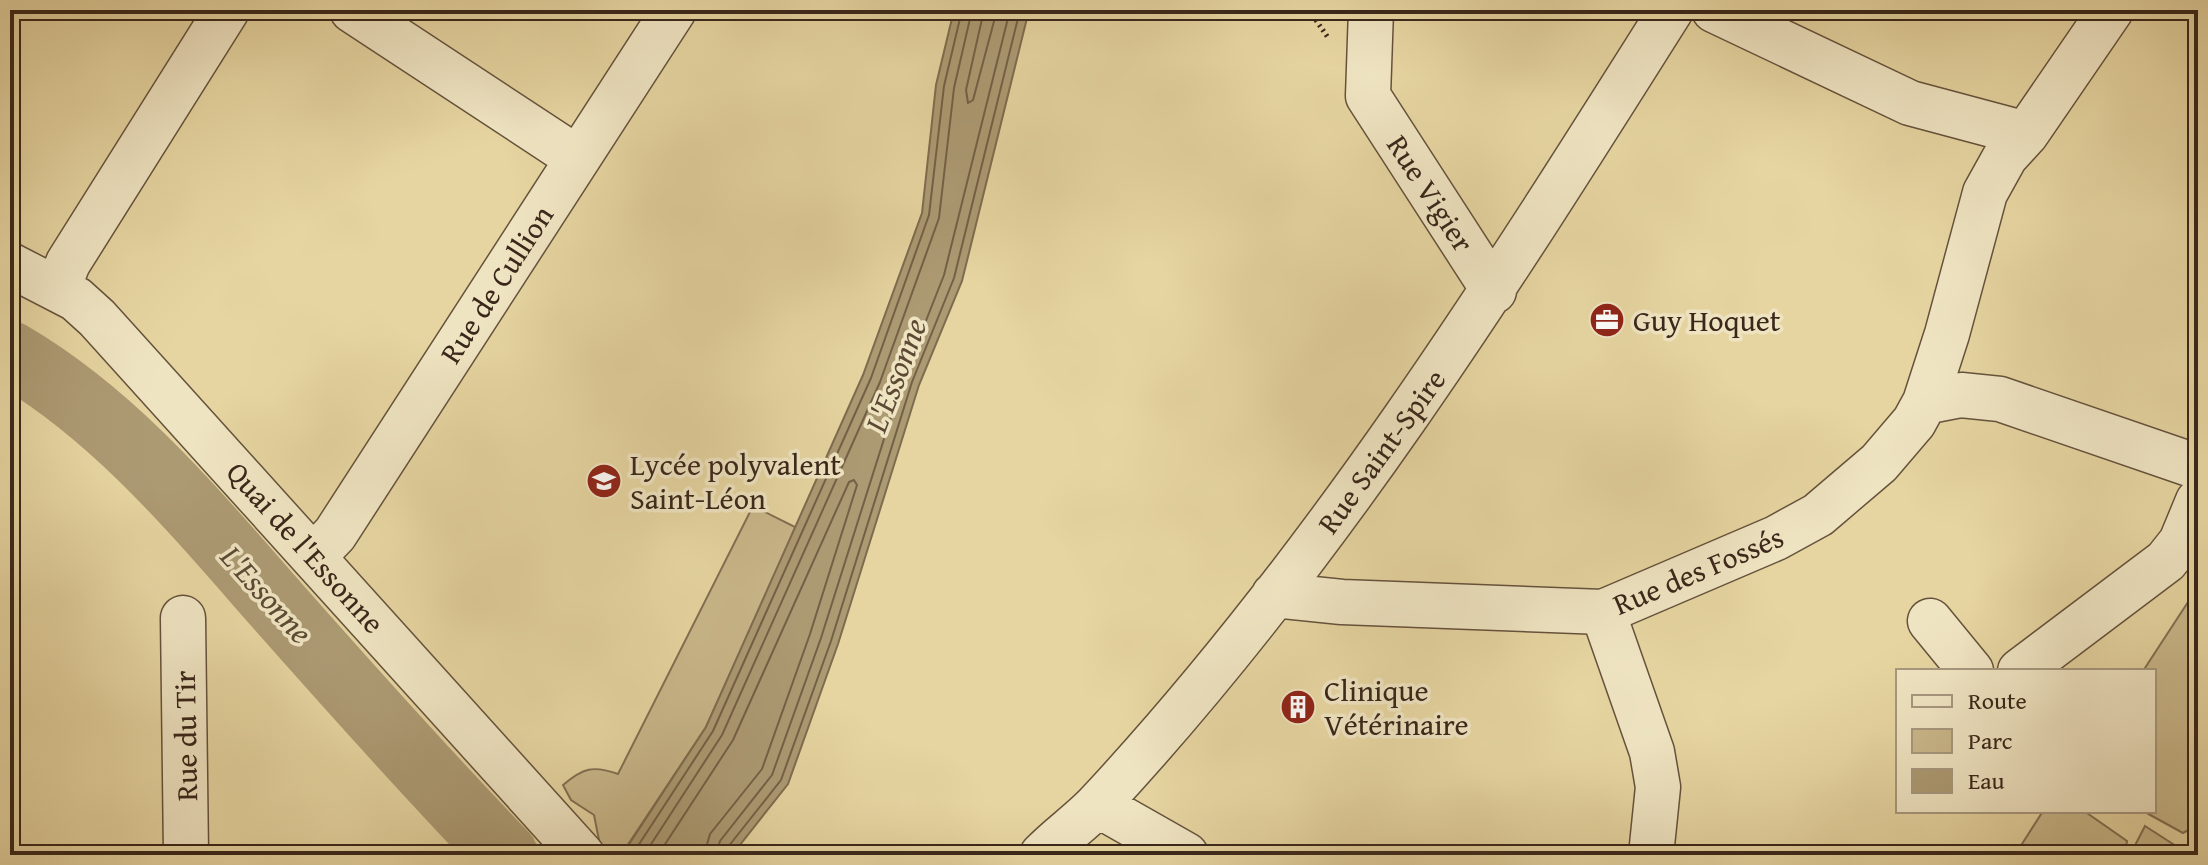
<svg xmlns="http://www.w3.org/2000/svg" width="2208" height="865" viewBox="0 0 2208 865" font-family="'Gentium Book Plus',serif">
<rect width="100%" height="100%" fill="#e6d5a1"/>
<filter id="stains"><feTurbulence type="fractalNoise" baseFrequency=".0025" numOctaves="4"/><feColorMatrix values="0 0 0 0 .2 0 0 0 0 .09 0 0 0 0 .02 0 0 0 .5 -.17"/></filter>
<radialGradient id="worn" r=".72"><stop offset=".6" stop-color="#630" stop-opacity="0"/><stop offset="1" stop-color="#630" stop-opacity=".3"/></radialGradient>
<path fill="#c9b78a" stroke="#826f52" stroke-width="2" d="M753 506 797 528 706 727 621 855H602L594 815 571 800 563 785C583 768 593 765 618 774Z
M2196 599 2198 825 2183 833 2143 811H2154V671H2143L2188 602Z
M2043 811H2084L2127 841 2125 855H2015Z
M2145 826 2190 855H2130Z"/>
<path fill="#ac9a73" stroke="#7e6c4f" stroke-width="2" d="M954 10H1029L962 281 919 385 838 644 788 784 732 855H622L706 727 863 375 922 213 936 85Z"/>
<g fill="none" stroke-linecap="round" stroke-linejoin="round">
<path stroke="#736046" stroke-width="2" d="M984 10 966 90 968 103 973 100 997 10
M632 855 713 731 871 378 929 215 944 86 962 10
M644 855 722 735 880 382 939 218 954 88 972 10
M658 855 733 740 849 482 854 480 857 485 810 634 762 769 710 834 704 855
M716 855 720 841 772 775 821 638 903 379 944 275 1010 10
M726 855 728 847 781 780 831 641 912 382 954 278 1020 10"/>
<path stroke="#ac9a73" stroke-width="66" d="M10 354C115 415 195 512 275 603 350 688 426 773 505 855"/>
<defs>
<path id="minor" d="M352 10 577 158
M1371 10 1368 96 1494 291
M1714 10 1910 103 2026 134
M10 265 76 299 97 318 582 855
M58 288 68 263 227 10
M1925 402 1961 395 2000 399 2198 467
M315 555 335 534 674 10
M1274 595 1342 602 1603 612 1776 538 1818 515 1879 463 1914 422 1925 402 1947 334 1985 193 2005 157 2026 134 2111 10
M1603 612 1652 752 1658 787 1651 855
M183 618 186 855
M1930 621 1971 671
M2020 671 2166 561 2181 542 2198 501
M1098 805 1186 855
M1042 855C1060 836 1083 821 1100 802 1323 562 1497 286 1671 10"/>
</defs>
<use href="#minor" stroke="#65523c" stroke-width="47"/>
<path stroke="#3a271a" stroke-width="5" stroke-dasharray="2 4" stroke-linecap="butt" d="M1309 10 1329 39"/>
<use href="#minor" stroke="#efe4c2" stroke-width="44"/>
</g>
<defs>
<symbol id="office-disc" viewBox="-11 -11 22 22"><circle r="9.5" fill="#8f2418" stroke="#efe4c2"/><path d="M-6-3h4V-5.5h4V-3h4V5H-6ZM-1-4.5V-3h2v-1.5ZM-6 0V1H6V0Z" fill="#fff"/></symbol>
<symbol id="school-disc" viewBox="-11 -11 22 22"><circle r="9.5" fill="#8f2418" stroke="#efe4c2"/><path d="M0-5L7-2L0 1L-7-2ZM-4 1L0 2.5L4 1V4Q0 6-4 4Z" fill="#fff"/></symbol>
<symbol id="building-disc" viewBox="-11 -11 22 22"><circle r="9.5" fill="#8f2418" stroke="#efe4c2"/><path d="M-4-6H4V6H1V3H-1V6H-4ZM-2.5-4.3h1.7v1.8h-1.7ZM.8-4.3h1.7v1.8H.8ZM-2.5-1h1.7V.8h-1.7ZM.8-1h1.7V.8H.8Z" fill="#fff"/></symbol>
</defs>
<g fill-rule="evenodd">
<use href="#office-disc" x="1587" y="300" width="40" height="40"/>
<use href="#school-disc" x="584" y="461" width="40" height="40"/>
<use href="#building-disc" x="1278" y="687" width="40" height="40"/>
</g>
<g text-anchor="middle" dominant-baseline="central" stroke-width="7" stroke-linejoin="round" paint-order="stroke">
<g font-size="30" fill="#3a271a" stroke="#efe4c2">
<text transform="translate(1431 193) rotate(57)">Rue Vigier</text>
<text transform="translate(496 284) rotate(-57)">Rue de Cullion</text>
<text transform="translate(1381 451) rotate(-54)">Rue Saint-Spire</text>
<text transform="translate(306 547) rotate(48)">Quai de l'Essonne</text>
<text transform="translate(1698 570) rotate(-23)">Rue des Fossés</text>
<text transform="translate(185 736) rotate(-91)">Rue du Tir</text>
</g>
<g font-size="30" fill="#3a271a" stroke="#efe4c2" text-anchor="start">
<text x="1633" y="320">Guy Hoquet</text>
<text x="630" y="464">Lycée polyvalent<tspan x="630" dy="34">Saint-Léon</tspan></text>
<text x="1324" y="690">Clinique<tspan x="1324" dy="34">Vétérinaire</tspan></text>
</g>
<g font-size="32" font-style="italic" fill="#5c4a35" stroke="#efe4c2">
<text transform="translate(895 375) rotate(-69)">L'Essonne</text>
<text transform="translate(267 594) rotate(48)">L'Essonne</text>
</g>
</g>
<rect width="2208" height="865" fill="none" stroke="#e6d5a1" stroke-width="40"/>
<rect x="12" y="12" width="2184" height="841" fill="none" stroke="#3a271a" stroke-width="4"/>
<rect x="20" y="20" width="2168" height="825" fill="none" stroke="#3a271a" stroke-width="2"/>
<rect x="1896" y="669" width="260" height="144" fill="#efe4c2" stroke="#a7987f" stroke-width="2"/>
<rect x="1912" y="695" width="40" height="12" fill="#efe4c2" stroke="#a7987f" stroke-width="2"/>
<text x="1968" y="709" font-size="24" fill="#3a271a">Route</text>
<rect x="1912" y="729" width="40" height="24" fill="#c9b78a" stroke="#a7987f" stroke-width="2"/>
<text x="1968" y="749" font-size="24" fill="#3a271a">Parc</text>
<rect x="1912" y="769" width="40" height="24" fill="#ac9a73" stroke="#a7987f" stroke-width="2"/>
<text x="1968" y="789" font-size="24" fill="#3a271a">Eau</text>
<rect width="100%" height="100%" filter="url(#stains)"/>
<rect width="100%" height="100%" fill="url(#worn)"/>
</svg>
